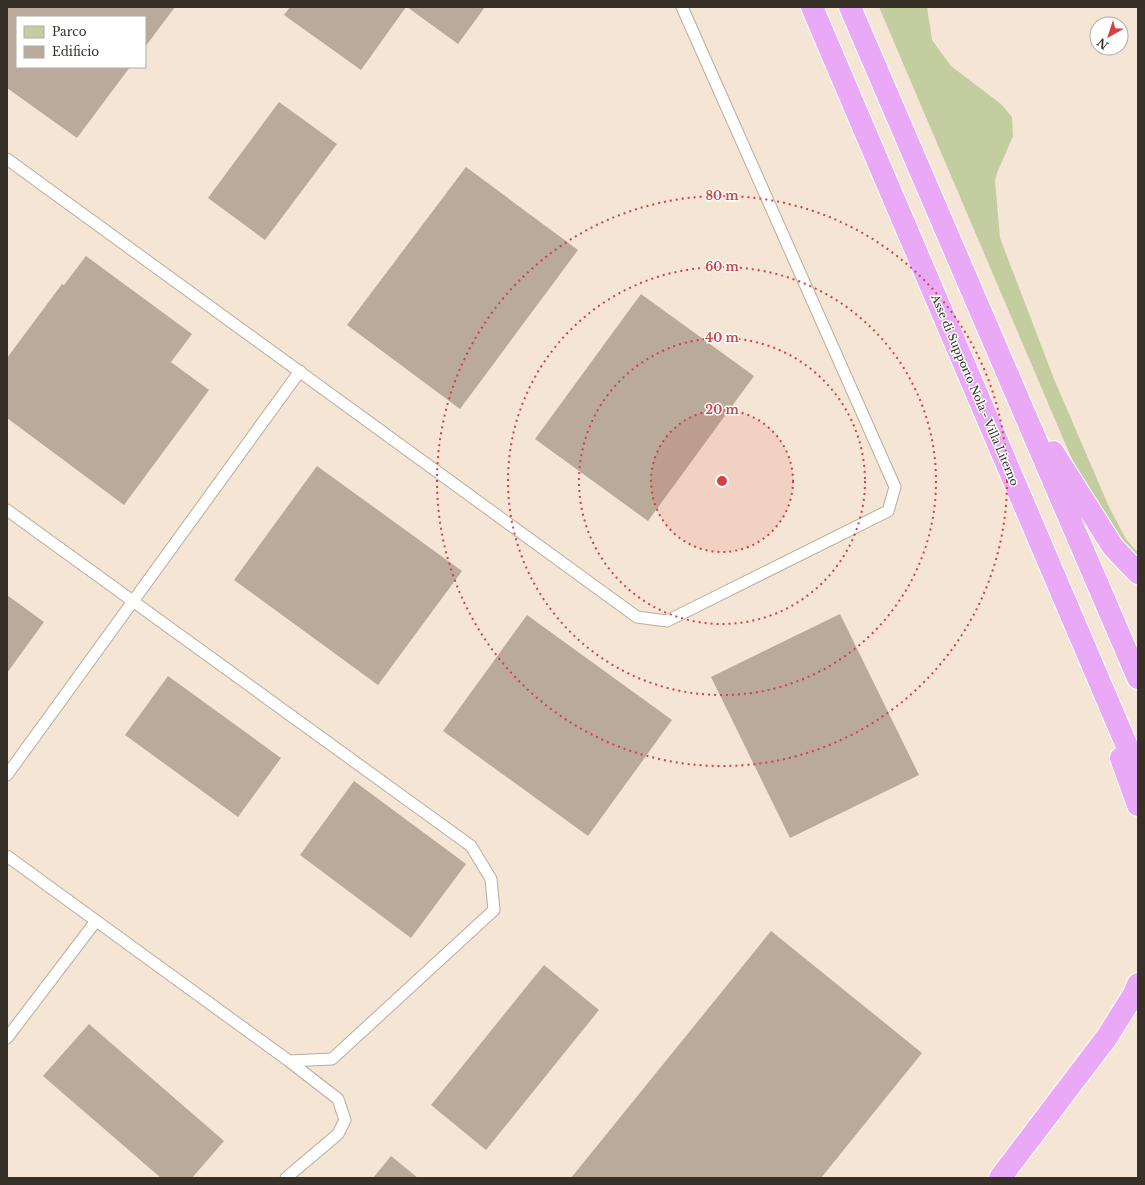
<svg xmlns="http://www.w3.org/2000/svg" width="1145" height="1185" viewBox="0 0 1145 1185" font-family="'Libre Baskerville',serif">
<rect width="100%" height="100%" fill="#f5e5d4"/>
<path fill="#c3cda0" d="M879 7H927L932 40 951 66 1001 104 1012 117 1013 136 997 173 995 181 1000 238 1054 379 1109 507 1126 539 1138 553V562L1100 513 1074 464Z"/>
<path fill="#b9aa9a" d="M7 7H175L145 47V17H17V67H130L77 138 7 88Z
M290 7H406L361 70 284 15Z
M407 7H485L458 44Z
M279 102 337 144 265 240 208 198Z
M466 167 578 250 460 409 347 325Z
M86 256 192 334 171 362 209 390 124 505 7 418V358L62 284 64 285Z
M641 294 754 376 648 521 535 439Z
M317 466 462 571 378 685 234 580Z
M7 595 44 622 7 673Z
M840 614 919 775 790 838 711 677Z
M527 615 672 720 588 836 443 731Z
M168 676 281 758 238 817 125 735Z
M354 781 466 864 411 938 300 855Z
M771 931 922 1053 821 1178H571Z
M544 965 599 1010 486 1150 431 1105Z
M89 1024 224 1141 192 1178H161L43 1076Z
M391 1156 418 1178H373Z"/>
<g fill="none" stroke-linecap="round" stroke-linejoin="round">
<defs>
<path id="lane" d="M7 159 637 617 667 621 888 511 895 487 682 7
M7 510 471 846 491 879 494 910 332 1059 289 1061 7 856
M7 775 300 371
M7 1038 96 921
M286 1178 338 1134 345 1120 338 1099 289 1061"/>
<path id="highway" d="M812 7 1138 772
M850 7 1138 678
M1053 452 1113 547 1138 573
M1121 758 1138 805
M1000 1178 1107 1037 1134 994 1138 984"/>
</defs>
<use href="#lane" stroke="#bbac9c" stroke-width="13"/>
<use href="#highway" stroke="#fff" stroke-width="24"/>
<use href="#lane" stroke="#fff" stroke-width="11"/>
<use href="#highway" stroke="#e9a9f6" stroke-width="22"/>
</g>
<circle cx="722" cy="481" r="71" fill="#d24245" fill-opacity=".12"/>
<g fill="none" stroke="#d24245" stroke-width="2" stroke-dasharray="2 4">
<circle cx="722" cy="481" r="71"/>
<circle cx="722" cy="481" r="143"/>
<circle cx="722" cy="481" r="214"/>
<circle cx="722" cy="481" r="285"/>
</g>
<g text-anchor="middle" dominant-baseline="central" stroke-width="3" stroke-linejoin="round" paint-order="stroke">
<g font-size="11" fill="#363029" stroke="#fff">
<text transform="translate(975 390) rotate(67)">Asse di Supporto Nola - Villa Literno</text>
</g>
</g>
<circle cx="722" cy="481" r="6" fill="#d24245" stroke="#fff" stroke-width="2"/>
<g font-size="12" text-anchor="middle" font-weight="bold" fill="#d24245" stroke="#fff" stroke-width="3" stroke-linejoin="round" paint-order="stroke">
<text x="722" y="200">80 m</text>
<text x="722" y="271">60 m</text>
<text x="722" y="342">40 m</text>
<text x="722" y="414">20 m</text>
</g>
<rect width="1145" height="1185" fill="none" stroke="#363029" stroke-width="16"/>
<rect x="16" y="16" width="130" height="52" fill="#ffffff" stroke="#afaca9"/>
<rect x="24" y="26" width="20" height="12" fill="#c3cda0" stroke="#afaca9"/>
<text x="52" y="36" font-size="12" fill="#363029">Parco</text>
<rect x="24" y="46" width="20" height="12" fill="#b9aa9a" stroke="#afaca9"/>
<text x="52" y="56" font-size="12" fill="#363029">Edificio</text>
<g transform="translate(1109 36) rotate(219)"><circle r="19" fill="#ffffff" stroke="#afaca9"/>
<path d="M0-3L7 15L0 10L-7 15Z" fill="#d24245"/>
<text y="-6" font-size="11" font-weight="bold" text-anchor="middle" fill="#363029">N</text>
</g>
</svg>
